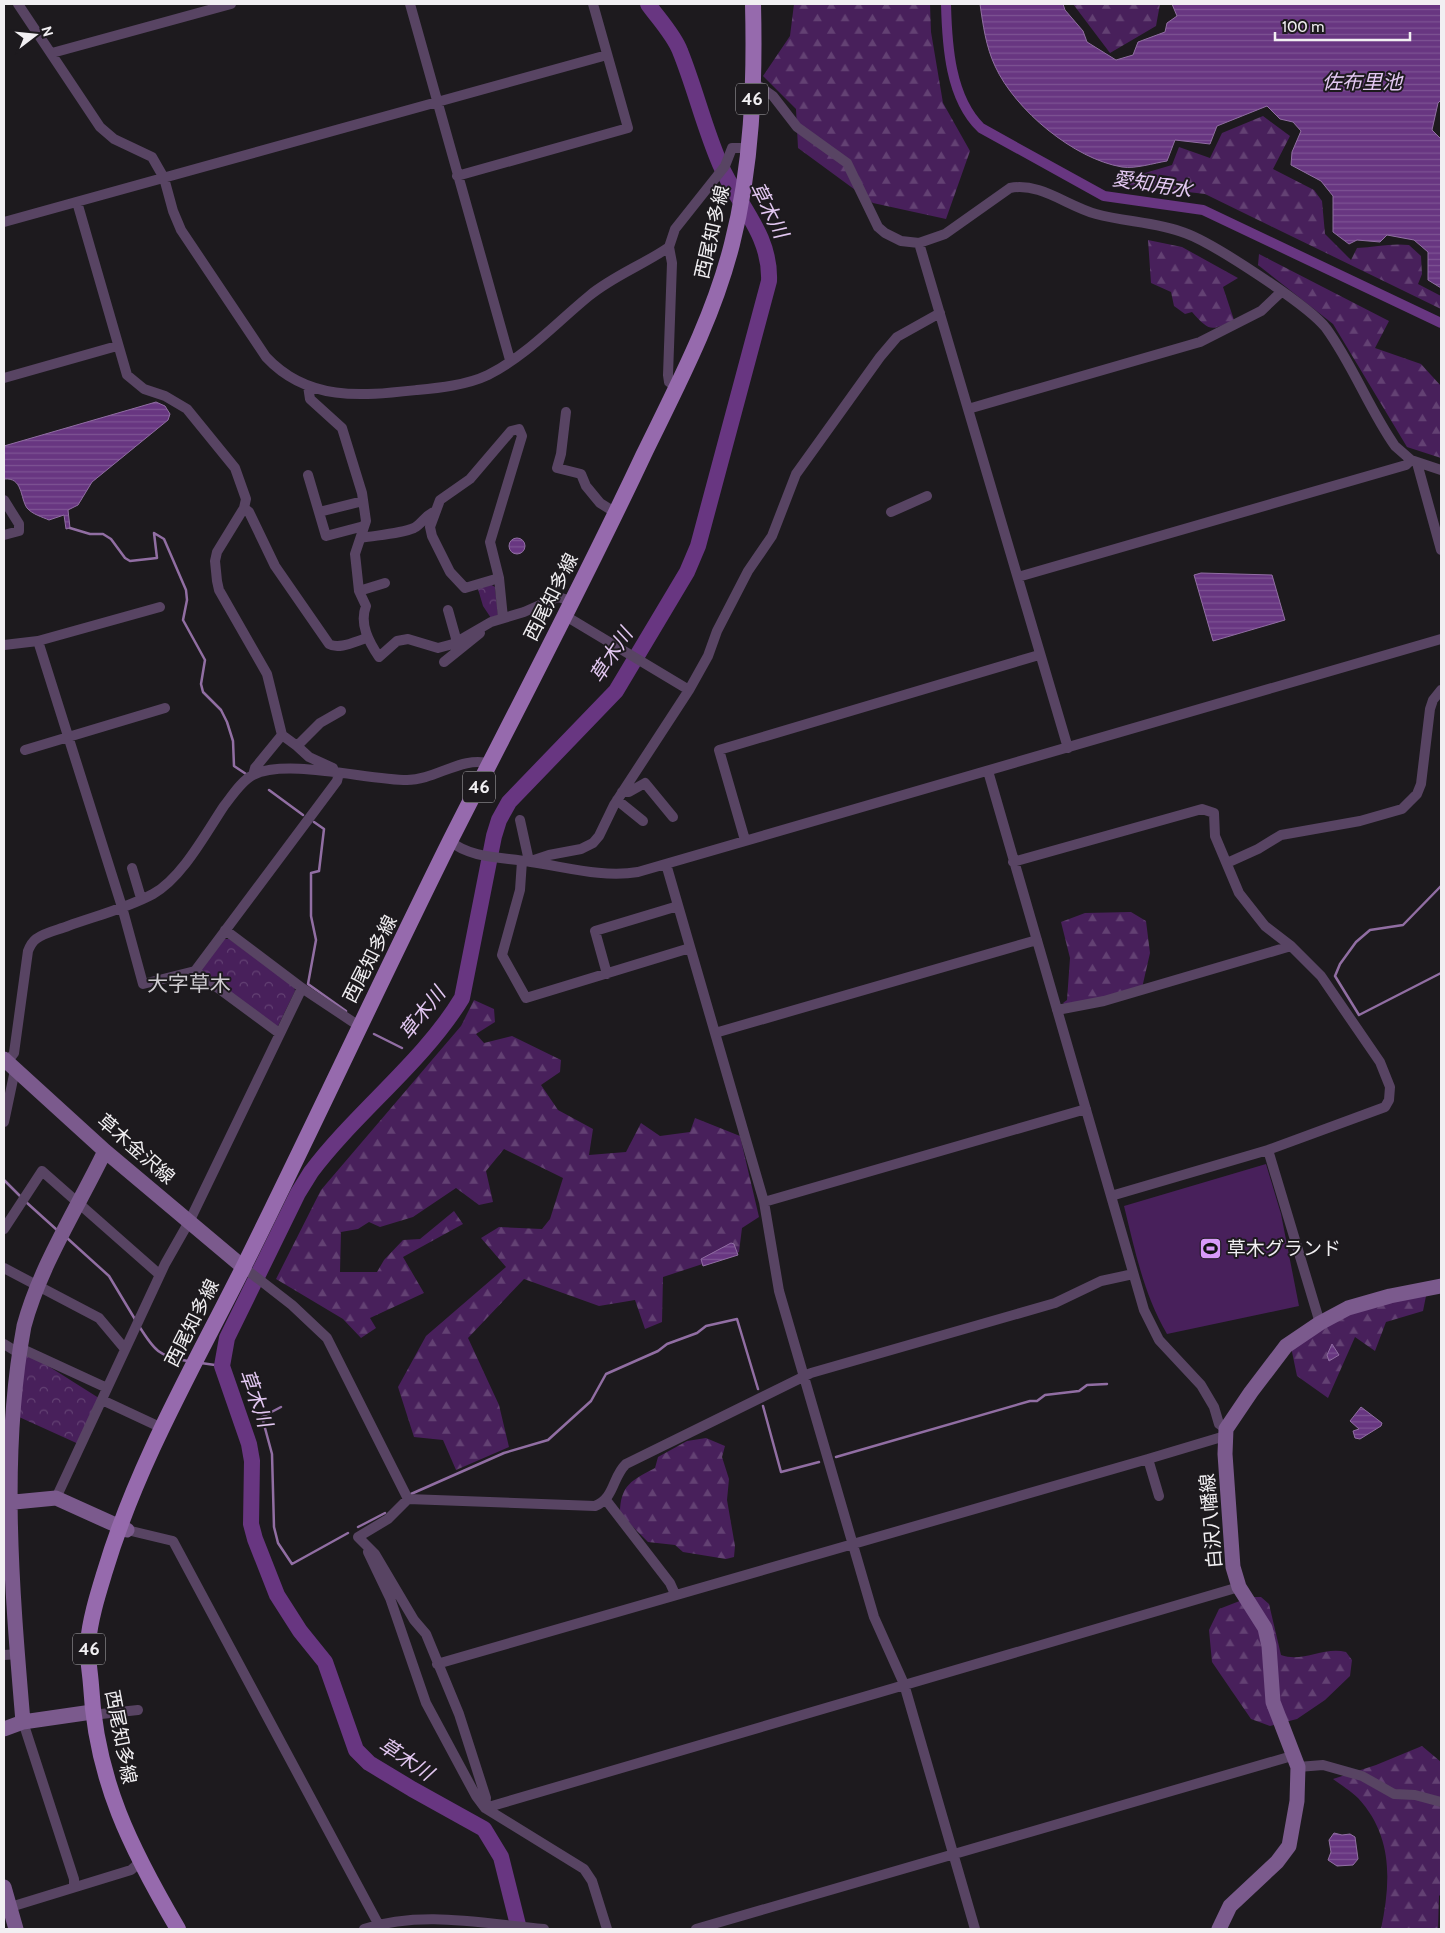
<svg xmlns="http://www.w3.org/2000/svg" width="1445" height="1933" viewBox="0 0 1445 1933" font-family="Cabin,'Noto Sans JP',sans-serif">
<defs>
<pattern id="forest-firs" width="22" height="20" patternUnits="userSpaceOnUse" patternTransform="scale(1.25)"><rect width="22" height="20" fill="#48205b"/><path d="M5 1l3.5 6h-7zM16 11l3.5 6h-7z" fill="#634173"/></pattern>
<pattern id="park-crowns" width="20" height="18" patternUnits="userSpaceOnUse" patternTransform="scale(1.25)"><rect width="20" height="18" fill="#48205b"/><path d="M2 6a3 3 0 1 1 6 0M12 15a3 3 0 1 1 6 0" fill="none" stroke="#634173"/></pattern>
<pattern id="water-rules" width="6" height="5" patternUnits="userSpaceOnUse" patternTransform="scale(1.25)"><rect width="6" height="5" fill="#683681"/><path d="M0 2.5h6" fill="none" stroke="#7e5393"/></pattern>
</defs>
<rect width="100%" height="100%" fill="#1d1a1e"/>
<path fill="url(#forest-firs)" d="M794 4H930L931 32 943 103 970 151 946 219 873 203 798 148 796 109 763 76 790 36Z
M1073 4H1160L1156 26 1110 53Z
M1263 116 1290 136 1273 169 1314 190 1322 201 1325 234 1351 260 1357 248C1375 247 1391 243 1409 245L1421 256 1422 274 1418 284 1441 296V309L1205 194 1111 183 1172 165 1179 147 1210 158 1222 133Z
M1148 240 1182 247 1238 278 1223 287 1234 320C1211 331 1210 332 1192 312L1185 314 1174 306 1171 292 1151 283Z
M1259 254 1389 321 1375 348 1421 364 1441 386V458L1407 447 1333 324 1258 265Z
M1131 912 1146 921 1150 953 1142 988 1067 1006 1063 1003 1067 1000 1070 958 1061 922 1085 913Z
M474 1000 494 1009 495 1022 476 1034 484 1043 512 1036 561 1060 560 1072 541 1085 558 1110 593 1129 589 1155 626 1152 641 1123 660 1136 690 1132 695 1118 740 1136 759 1217 742 1228 739 1252 663 1277 662 1322 645 1329 635 1300 599 1306 524 1279 468 1338 499 1405 509 1447 456 1470 443 1440 414 1437 398 1387 426 1336 506 1267 481 1238 499 1227 542 1229 550 1219 563 1178 504 1149 486 1171 493 1202 479 1205 456 1188 413 1217 380 1227 369 1222 358 1229 341 1232 340 1272H377L384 1260 403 1240 420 1239 454 1211 463 1224 403 1257 424 1293 370 1318 376 1328 361 1338 343 1319 276 1279 321 1190 461 1026Z
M1427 1291 1423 1311 1386 1322 1375 1351 1355 1337 1328 1398 1297 1376 1291 1347 1332 1319Z
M706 1438 725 1446 722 1457 729 1479 727 1500 735 1546 734 1557 726 1559 683 1552 675 1545 648 1542 620 1514C620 1485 632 1480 655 1468L658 1457 687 1441Z
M1250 1597H1261L1269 1604 1281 1655C1303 1663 1324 1646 1346 1652L1352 1660 1350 1676 1325 1700 1297 1719 1270 1726 1251 1719 1212 1662 1209 1630 1219 1609Z
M1422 1746 1441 1762V1894L1439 1896 1438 1929H1381C1391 1881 1393 1836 1358 1798 1351 1791 1341 1785 1333 1779L1376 1765Z"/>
<path fill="url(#park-crowns)" d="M490 584 495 587 498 615 491 618 483 606 478 589Z
M223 939H229L294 986 295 991 277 1028 199 971Z
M18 1347 102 1400 83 1446 8 1412Z"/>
<path fill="#48205b" d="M1266 1164 1281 1214 1299 1306 1167 1334C1144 1295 1135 1251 1124 1206Z"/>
<path fill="url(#water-rules)" stroke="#916ea3" d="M980 4H1063L1065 10 1083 31 1087 42 1116 60 1133 55 1138 42 1165 32 1167 23 1177 16 1172 4H1441V100L1438 103 1432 130 1441 139V288L1428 280V252L1414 240 1387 235 1380 242 1357 240 1349 244 1333 232V196L1321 181 1291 165 1292 152 1301 131 1293 122 1280 119 1267 106 1217 126 1210 144 1175 140 1167 161C1154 163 1136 169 1122 167 1074 159 1015 110 995 66 986 47 983 25 980 4Z
M156 402 165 406 170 414 168 420 92 482 78 505 68 510 70 528 66 529 64 515 49 520C42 517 32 514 27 508 20 498 23 477 4 479V446Z
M509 546a8 8 0 1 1 16 0a8 8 0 1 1-16 0Z
M1201 573 1272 575 1285 620 1213 641 1194 575Z
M731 1243 734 1244 738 1255 703 1266 701 1259Z
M1332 1344 1339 1355 1329 1361 1327 1355Z
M1361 1407 1382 1423 1381 1426 1360 1439 1355 1438 1353 1431 1359 1429 1350 1421Z
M1334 1833 1342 1835 1350 1834 1355 1837 1358 1859 1353 1865 1337 1866 1328 1860 1331 1852 1329 1840Z"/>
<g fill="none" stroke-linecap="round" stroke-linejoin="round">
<path stroke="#916ea3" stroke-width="2.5" d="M70 528 90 534H103L111 539 125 558 130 561 157 558 154 533 164 539 186 590 187 600 183 620 205 660 201 684 203 692 221 710 227 722 233 741 234 766 246 774
M269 790 303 815
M314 822 324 829 319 871 311 873V916L316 940 308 984 346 1011
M1441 886 1403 925 1370 930 1356 942 1340 964 1335 976 1359 1015 1441 973
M374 1034 402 1048
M4 1180 22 1198
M26 1202 57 1230
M67 1238 109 1276 136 1321
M139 1326C154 1350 159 1357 188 1361
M201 1363 222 1366
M763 1406 781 1472 819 1462
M281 1407 262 1417 272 1454 274 1527 278 1543 292 1564 348 1533
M836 1457 1030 1401H1037L1045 1395 1079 1391 1087 1385 1107 1384
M411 1494 504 1453 548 1440 591 1401 606 1374 658 1351 667 1344 697 1333 706 1326 737 1319 758 1389
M358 1527 385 1513"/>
<path stroke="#683681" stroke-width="10" d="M946 4C947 45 950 98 981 128L1104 196 1203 210 1441 323"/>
<path stroke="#683681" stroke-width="16" d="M519 1929 501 1857 484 1829 412 1789 369 1763 356 1750 325 1662 300 1631 277 1595 255 1539 251 1524 252 1461 249 1444 222 1366 227 1338 298 1193 311 1172C356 1112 424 1061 462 998L494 836 499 820 509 802 616 691 687 572 698 546 769 281C771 234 737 204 720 164 704 127 695 88 680 51 674 35 658 18 648 4"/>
<path stroke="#584463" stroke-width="10" d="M18 4 100 127 114 139 152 157 164 178 173 211 181 230 266 357C308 402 361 396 417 390 439 388 467 385 488 375 526 356 556 323 589 296 613 276 643 265 669 247L675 229 725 166 732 148H749
M410 4 510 360
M52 53 231 4
M753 82 773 96 797 127 847 163 878 227 885 233 901 241 919 243 945 234 1010 188C1040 182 1067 206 1096 214 1125 222 1157 222 1185 233 1213 243 1308 305 1326 328 1353 365 1369 409 1395 446L1411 460 1441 470
M457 176 628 128 593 4
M77 202 127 375 144 389 165 396 187 409 235 468 246 499 244 508 217 552 215 561 217 581 219 590 267 674 282 735 297 746 320 723 341 711
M4 222 607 55
M919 243 1068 748
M669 247 672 263 668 375 669 382 676 387
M4 378 117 346
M308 386 310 399 342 428 362 493 366 521 355 554 356 563 359 591 366 606C359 624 369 642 379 657L397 641 408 639 438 648 453 644 491 622 524 612 558 597 571 601
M968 409 1200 342 1261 311 1281 292
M566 412 561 454 557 468 581 474 586 486 600 503 616 513
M1417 463 1441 550
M308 475 326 536 364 526
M4 500 19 524V531L4 535
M244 508 249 512 275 566 329 644C339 650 356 641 367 638
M319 512 363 501
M891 512 927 496
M361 538C378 535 399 534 414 528 423 523 426 514 436 511
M1018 577 1406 465 1411 460
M499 578 465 588 450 572 432 536 430 527 440 500 470 479 511 431 519 429 522 436 490 542 499 578 503 618
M359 591 385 583
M448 610 457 642
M564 615 689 690
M38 641 160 607
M4 645 38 641 122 907 143 984 195 971 337 781 339 773
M444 662 480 633
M297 746 309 757 333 768 334 772
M25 750 165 708
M988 771 1144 1310 1159 1340 1201 1385 1214 1407 1219 1424 1226 1429
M253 775 255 768 282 735
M622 792H629L645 783 673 817
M617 800 643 821
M520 820 529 861
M745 840 719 750 1039 655
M450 841C471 859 505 857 531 862 566 867 603 878 638 872L1441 639
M522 861 520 890 502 955 526 998 690 948
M531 861 549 855 581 849 593 843 599 836 614 805 689 690 708 656 717 631 748 571 772 536 796 474 880 357 897 337 940 313
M1013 862 1202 809 1214 813 1215 836 1239 893 1265 926 1291 946 1321 976 1380 1062 1390 1087 1389 1100 1385 1107 1268 1150 1111 1196
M1227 863 1258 849 1281 835 1360 821 1402 809 1417 794 1421 784 1430 709 1433 700 1441 690
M666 864 764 1202 779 1291 874 1617 904 1684 975 1929
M132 868 141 898
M225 930 302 988 359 1026
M195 971 279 1033
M607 974 595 931 678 906
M1057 1010 1104 1001 1291 946
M715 1033 1037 940
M8 1061 14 1053 28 951C30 946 32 942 36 939 45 932 58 930 68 926 96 916 127 908 153 894 182 878 206 833 224 806 232 796 241 781 253 775 286 758 368 780 407 780 436 780 462 755 491 764
M4 1122 15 1070
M1268 1150 1320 1323
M764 1202 1086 1109
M4 1229 42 1171 160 1275
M243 1267 292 1305 327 1338 408 1499
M4 1268 99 1318 125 1349
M4 1344 17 1352
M18 1347 107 1388
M102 1400 162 1428
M1148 1459 1225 1436
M56 1498 165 1264 190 1220 302 988
M606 1500 670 1583 675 1594
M127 1530 173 1541 381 1929
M368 1552 390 1598 426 1703 476 1796 485 1808 584 1869 592 1881 607 1929
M4 1655 18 1654
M437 1664 1148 1459 1159 1496
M92 1712 101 1714 138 1710
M23 1722 74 1879V1886
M1298 1767 1323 1765 1362 1776 1394 1794 1415 1795 1441 1802
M485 1808 486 1798 459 1714 426 1634 414 1620 375 1554 358 1537 388 1519 408 1499 595 1506C615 1498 612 1477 626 1464L811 1373 1055 1303 1101 1281 1133 1274
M485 1808 1239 1587
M4 1909 131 1870 139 1863
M364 1929C422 1910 484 1924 544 1929
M696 1929 1292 1756"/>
<path stroke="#7b5a8d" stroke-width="15" d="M4 1059 105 1151 243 1267
M4 1503 56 1498 127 1530
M23 1722C12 1591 0 1455 24 1326 40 1266 78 1207 105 1151
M4 1729 23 1722 92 1712
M4 1887 16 1929
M1219 1929 1230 1906 1277 1862 1289 1846 1297 1801 1298 1767 1273 1702 1269 1646 1265 1628 1239 1587 1233 1567 1225 1454 1226 1429 1251 1392 1286 1346 1320 1323 1348 1308 1390 1296 1441 1286"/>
<path stroke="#966aad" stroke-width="16" d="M178 1929C131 1849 96 1780 91 1685 90 1671 87 1657 88 1643 90 1619 98 1594 105 1571 137 1464 194 1366 244 1266 314 1125 380 982 450 841 515 713 582 586 643 456 677 386 713 319 732 244 752 166 755 84 753 4"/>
</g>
<defs>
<symbol id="stadium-square" viewBox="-11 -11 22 22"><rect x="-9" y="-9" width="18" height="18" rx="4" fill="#d89af8" stroke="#1d1a1e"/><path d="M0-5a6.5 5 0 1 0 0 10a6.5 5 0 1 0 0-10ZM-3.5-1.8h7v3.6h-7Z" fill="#111"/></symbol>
</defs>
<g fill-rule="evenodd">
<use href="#stadium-square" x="1198" y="1236" width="25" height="25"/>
</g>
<g text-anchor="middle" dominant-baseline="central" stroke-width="4" stroke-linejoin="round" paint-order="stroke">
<g fill="#1d1a1e" stroke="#b1afb2" stroke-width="1">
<rect x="736" y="83.5" width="32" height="31" rx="4"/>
<rect x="463" y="771.5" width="32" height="31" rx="4"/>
<rect x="73" y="1633.5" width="32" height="31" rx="4"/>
</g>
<g font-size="18" font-weight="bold" fill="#f1eff2">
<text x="752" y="99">46</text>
<text x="479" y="787">46</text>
<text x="89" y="1649">46</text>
</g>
<g font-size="19" fill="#f1eff2" stroke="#1d1a1e">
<text transform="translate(712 232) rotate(-77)">西尾知多線</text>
<text transform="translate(551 597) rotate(-63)">西尾知多線</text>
<text transform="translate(370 959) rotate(-63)">西尾知多線</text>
<text transform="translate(136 1149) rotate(41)">草木金沢線</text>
<text transform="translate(192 1323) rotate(-63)">西尾知多線</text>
<text transform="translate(1211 1521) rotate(-95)">白沢八幡線</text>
<text transform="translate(121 1737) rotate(79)">西尾知多線</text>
</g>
<g font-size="19" fill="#f1eff2" stroke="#1d1a1e" text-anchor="start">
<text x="1227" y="1248">草木グランド</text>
</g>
<g font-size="20" font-style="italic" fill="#e3c8f2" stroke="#1d1a1e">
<text x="1362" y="82">佐布里池</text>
<text transform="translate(1152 184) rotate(9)">愛知用水</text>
<text transform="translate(769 210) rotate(63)">草木川</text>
<text transform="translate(611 655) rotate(-57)">草木川</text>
<text transform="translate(422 1013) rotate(-52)">草木川</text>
<text transform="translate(256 1398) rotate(70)">草木川</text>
<text transform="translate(406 1759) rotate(33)">草木川</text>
</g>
<g font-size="21" fill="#cecbd0" stroke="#1d1a1e">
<text x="189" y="983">大字草木</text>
</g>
</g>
<rect width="1445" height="1933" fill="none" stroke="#f1eff2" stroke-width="10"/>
<g transform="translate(35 35) rotate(74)" stroke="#1d1a1e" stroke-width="4" paint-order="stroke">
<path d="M0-4L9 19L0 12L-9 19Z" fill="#f1eff2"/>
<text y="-8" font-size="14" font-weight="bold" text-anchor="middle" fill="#f1eff2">N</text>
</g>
<path d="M1275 32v8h135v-8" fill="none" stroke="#f1eff2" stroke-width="2.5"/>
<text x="1282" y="32" font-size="15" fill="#f1eff2" stroke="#1d1a1e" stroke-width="4" paint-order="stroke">100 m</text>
</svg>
